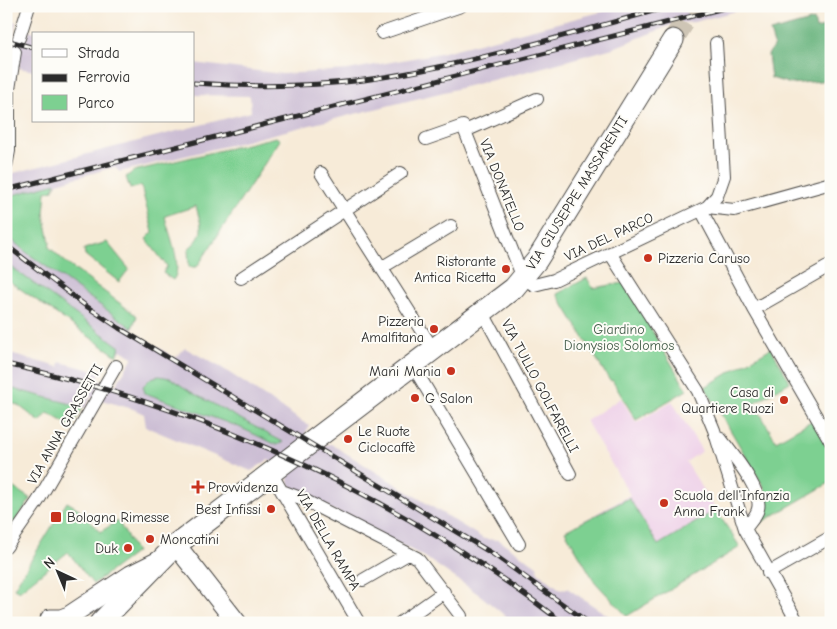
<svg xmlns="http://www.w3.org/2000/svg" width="837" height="629" viewBox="0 0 837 629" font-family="'Comic Neue',sans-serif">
<rect width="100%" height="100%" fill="#fdfcf7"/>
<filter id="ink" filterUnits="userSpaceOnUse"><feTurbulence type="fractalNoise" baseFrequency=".02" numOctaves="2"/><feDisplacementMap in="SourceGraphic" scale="10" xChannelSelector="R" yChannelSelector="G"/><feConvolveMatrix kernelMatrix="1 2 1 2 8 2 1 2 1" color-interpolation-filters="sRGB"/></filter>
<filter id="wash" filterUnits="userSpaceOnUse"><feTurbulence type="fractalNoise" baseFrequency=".0096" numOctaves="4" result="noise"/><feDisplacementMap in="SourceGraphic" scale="20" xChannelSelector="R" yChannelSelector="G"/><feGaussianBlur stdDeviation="1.12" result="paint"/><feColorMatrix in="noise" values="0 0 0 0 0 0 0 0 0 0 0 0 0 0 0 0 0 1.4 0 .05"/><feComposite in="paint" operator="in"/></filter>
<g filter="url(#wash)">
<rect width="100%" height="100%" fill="#f7ebd8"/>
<path fill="#eed0e8" d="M621 398 636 423 672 401 702 451 686 462 740 547 627 616 595 582 565 531 630 495 586 421Z"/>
<path fill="#ccbed4" d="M624 6H755L694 22 674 24 613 48 529 71 120 172 114 167 57 183 53 190 17 200 31 231 70 266 137 316 132 331 175 358 185 348 222 368 309 426 305 434 324 445 331 444 484 539 499 540 537 566 538 572 561 590 567 588 619 623H514L481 596 425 557 293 490 288 481 289 471 268 460 251 471 146 427 144 414 133 409 91 397 85 408 6 387V353L59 367 60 362 100 372 98 380 116 385 133 357 121 350 117 356 6 279V175L251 112 250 96 194 95V63L282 74 348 70 440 53Z
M6 19 16 22 13 36 25 40 30 30 38 34H34V71L19 68 20 54 9 50 6 55Z"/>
<path fill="#7dd091" stroke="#547e5e" d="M276 137 280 140 197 267H189L188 249C207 234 201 226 196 206L165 216C168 232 184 267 173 280L163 273 167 266 146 239 153 232 141 186 130 189 126 177 134 171Z
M56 183 53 190 46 192 44 213 50 243 49 247 70 266 137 316 132 328 26 252 6 235V197Z
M107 242 129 269 119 282 85 255 84 249Z
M6 263 120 347 117 356 6 279Z
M587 278 593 288 624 283 687 390 636 420 612 380 610 381 557 294Z
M771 348 790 382 754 403 776 441 813 420 831 451V482L755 526 763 510 765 489 705 387Z
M159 376 170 378 191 392 283 442 277 445 239 427 145 393 143 386 151 378Z
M6 387 83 407 72 427 48 413 40 422 18 405 6 402Z
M6 483 31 499 6 533V513L10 508 6 504Z
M629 498 658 545 716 510 740 547 627 616 595 582 565 531Z
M67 502 79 509 100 532 118 521 136 552 93 584 68 552 19 591 14 588Z"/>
<path fill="#66b27b" stroke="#486e53" d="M814 20 816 29 831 25V80L791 84 771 78 768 55 774 45 770 32Z"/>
</g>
<g filter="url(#ink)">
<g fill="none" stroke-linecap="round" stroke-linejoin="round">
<path stroke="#cec5b5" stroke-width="21" stroke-dasharray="21 11" stroke-linecap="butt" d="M673 40 694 6"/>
<defs>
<path id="minor" d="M382 33 461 6
M19 38 29 6
M465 131 537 99
M426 139 463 126 523 278 534 285 554 280 707 207 734 210 831 183
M6 166 9 151V89L15 52
M321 173 433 349
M707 207 717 196 724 176 716 43
M701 210 754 309 831 442
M610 253 698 391 714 430 745 529 798 623
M381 268 451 226
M241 278 401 173
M754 309 831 265
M483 313 570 474
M413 366 519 544
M721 439C732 454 763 490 758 509 756 517 749 523 745 529
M271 473 359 623
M282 491 298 497 417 558 461 616
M6 547 38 501 116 366
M768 573 831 537
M363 580 408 554
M400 623 444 592"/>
<path id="secondary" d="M176 545 237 623
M50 619H61L69 616 131 575 157 562"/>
<path id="primary" d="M100 623 176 545 514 288 537 260 673 40"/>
</defs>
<use href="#minor" stroke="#4a4845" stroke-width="14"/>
<use href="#secondary" stroke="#4a4845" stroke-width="21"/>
<use href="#primary" stroke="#4a4845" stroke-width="23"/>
<use href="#minor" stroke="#fff" stroke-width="12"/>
<use href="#secondary" stroke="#fff" stroke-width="19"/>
<use href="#primary" stroke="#fff" stroke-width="21"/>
<defs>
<path id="rail" d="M6 40 34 48
M194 83C250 87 307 87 364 80 468 66 571 33 672 6
M6 190 732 6
M6 245 86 306 119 328 493 554 589 623
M6 364C208 408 399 496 563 623"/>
</defs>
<use href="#rail" stroke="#2b2b2b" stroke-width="5"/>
<use href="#rail" stroke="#fdfcf7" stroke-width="3" stroke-dasharray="9" stroke-linecap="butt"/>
</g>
</g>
<g fill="#c8321e" stroke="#fdfcf7" stroke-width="2">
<circle cx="648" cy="258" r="5"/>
<circle cx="506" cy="269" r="5"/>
<circle cx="434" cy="329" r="5"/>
<circle cx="451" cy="371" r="5"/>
<circle cx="415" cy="398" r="5"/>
<circle cx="784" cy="400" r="5"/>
<circle cx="348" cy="439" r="5"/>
<path d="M195.5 479.5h5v5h5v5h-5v5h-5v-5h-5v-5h5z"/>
<circle cx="664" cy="503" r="5"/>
<circle cx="271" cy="509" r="5"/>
<rect x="50" y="511" width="12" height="12" rx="2.5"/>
<circle cx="150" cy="539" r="5"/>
<circle cx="128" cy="548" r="5"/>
</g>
<g text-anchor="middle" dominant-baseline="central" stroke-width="4" stroke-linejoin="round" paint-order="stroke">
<g font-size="14" fill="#2b2b2b" stroke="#fdfcf7">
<text transform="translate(502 185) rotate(68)">VIA DONATELLO</text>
<text transform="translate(577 193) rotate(-58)">VIA GIUSEPPE MASSARENTI</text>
<text transform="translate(609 237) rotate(-25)">VIA DEL PARCO</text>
<text transform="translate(540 386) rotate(62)">VIA TULLO GOLFARELLI</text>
<text transform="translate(65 424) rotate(-60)">VIA ANNA GRASSETTI</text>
<text transform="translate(328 540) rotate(60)">VIA DELLA RAMPA</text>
</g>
<g font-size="14" fill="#2b2b2b" stroke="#fdfcf7" text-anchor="start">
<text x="658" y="258">Pizzeria Caruso</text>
<text x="496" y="261" text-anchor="end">Ristorante<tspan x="496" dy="16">Antica Ricetta</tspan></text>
<text x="424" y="321" text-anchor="end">Pizzeria<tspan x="424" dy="16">Amalfitana</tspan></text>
<text x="441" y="371" text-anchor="end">Mani Mania</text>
<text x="774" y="392" text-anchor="end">Casa di<tspan x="774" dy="16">Quartiere Ruozi</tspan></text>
<text x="425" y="398">G Salon</text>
<text x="358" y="431">Le Ruote<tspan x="358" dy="16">Ciclocaffè</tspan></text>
<text x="208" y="487">Provvidenza</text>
<text x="674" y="495">Scuola dell'Infanzia<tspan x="674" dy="16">Anna Frank</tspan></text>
<text x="261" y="509" text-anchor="end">Best Infissi</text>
<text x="67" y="517">Bologna Rimesse</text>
<text x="160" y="539">Moncatini</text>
<text x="118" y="548" text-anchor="end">Duk</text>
</g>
<g font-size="14" fill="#445d4a" stroke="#fdfcf7">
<text x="619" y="329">Giardino<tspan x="619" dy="16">Dionysios Solomos</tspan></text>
</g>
</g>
<rect width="837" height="629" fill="none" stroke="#fdfcf7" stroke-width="25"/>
<rect x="32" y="32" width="162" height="90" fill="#fdfcf7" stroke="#a9a8a5"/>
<rect x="42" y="49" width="25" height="8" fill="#ffffff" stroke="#a9a8a5"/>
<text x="78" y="58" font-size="15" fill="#2b2b2b">Strada</text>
<rect x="42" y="74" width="25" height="8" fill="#2b2b2b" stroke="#a9a8a5"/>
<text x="78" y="82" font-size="15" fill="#2b2b2b">Ferrovia</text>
<rect x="42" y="95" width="25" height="15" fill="#7dd091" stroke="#a9a8a5"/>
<text x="78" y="108" font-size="15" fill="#2b2b2b">Parco</text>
<g transform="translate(58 572) rotate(316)" stroke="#fdfcf7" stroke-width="4" paint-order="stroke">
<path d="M0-4L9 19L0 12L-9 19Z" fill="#2b2b2b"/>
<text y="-8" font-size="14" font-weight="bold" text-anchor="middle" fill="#2b2b2b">N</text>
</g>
</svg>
